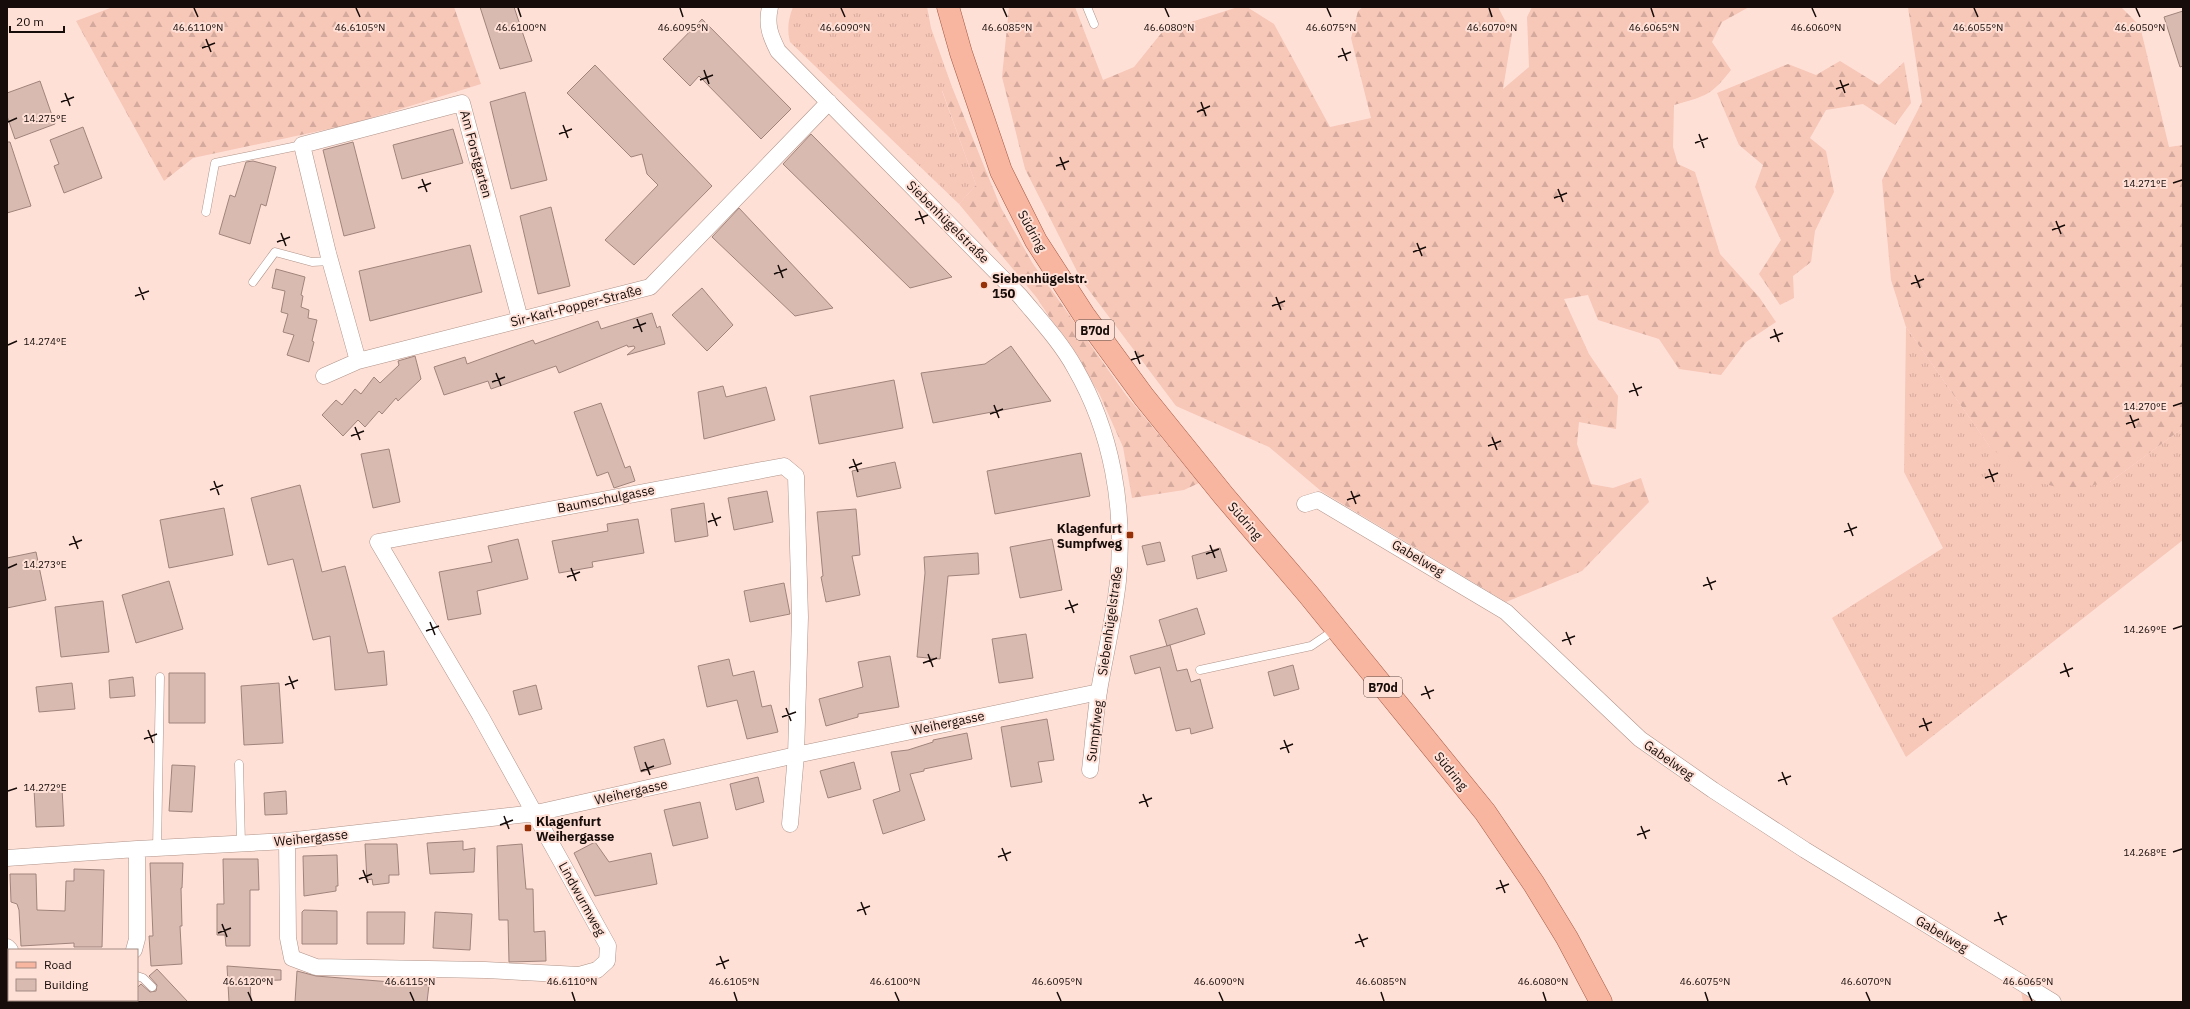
<svg xmlns="http://www.w3.org/2000/svg" width="2190" height="1009" viewBox="0 0 2190 1009" font-family="'IBM Plex Sans',sans-serif">
<defs>
<pattern id="grass-tufts" width="24" height="20" patternUnits="userSpaceOnUse"><rect width="24" height="20" fill="#f7c7b8"/><path d="M3 7l-1-3M5 7V3M7 7l1-3M15 17l-1-3M17 17v-4M19 17l1-3" fill="none" stroke="#d3aa9d"/></pattern>
<pattern id="forest-firs" width="22" height="20" patternUnits="userSpaceOnUse"><rect width="22" height="20" fill="#f7c7b8"/><path d="M5 1l3.5 6h-7zM16 11l3.5 6h-7z" fill="#d3aa9d"/></pattern>
</defs>
<rect width="100%" height="100%" fill="#ffe0d6"/>
<path fill="url(#grass-tufts)" d="M793 7H927L931 28 952 87 942 91 976 185 959 204 790 42C787 29 788 20 793 7Z
M1906 327 1990 447 2110 482 2183 428V540L1906 757 1832 618 1943 548 1904 472Z
M2021 991 2039 1002H2023Z"/>
<path fill="url(#forest-firs)" d="M113 7H454L481 84 352 124 193 158 164 181 76 21Z
M1009 7H1075L1103 80 1134 67 1163 31 1238 7H1247L1274 24 1330 127 1371 118 1351 38 1358 11 1363 7H1498L1512 34 1503 89 1529 67 1527 17 1532 7H1749L1722 22 1712 42 1731 70C1711 96 1705 96 1674 105L1673 147 1678 164 1695 172 1720 254 1759 297 1776 322 1746 342 1721 375 1679 369 1659 339 1598 320 1588 295 1564 299 1589 354 1618 396 1616 429 1579 422 1577 444 1591 484 1613 488 1641 478 1649 502 1582 571 1506 602 1321 491 1269 447 1176 406 1082 281 1025 169 1002 77Z
M1908 7H2121L2140 26 2169 147 2183 145V428L2110 482 2067 490 2031 480 1990 447 1906 327 1891 280 1882 180 1922 102Z
M1840 61 1879 85 1904 62 1911 103 1895 125 1863 104 1826 110 1810 138 1826 151 1834 192 1815 231 1811 262 1793 276 1794 298 1780 305 1759 274 1781 240 1755 187 1763 165 1739 145 1717 93 1788 64 1816 75Z
M952 87 1001 208 1033 264 1126 395 1199 483 1184 490 1132 498 1123 447 1099 393 1037 298 959 204 976 185 942 90Z"/>
<path fill="#d8bab1" stroke="#a0847c" d="M480 7H514L532 61 500 69Z
M2183 11V66L2180 67 2164 17Z
M702 19 791 109 761 139 699 76 690 86 663 59Z
M595 65 712 186 634 265 605 240 658 185 647 174 642 154 631 157 567 93Z
M40 81 55 124 15 139 7 116V93Z
M525 92 547 180 511 189 490 102Z
M83 127 102 178 64 193 54 166 59 164 50 140Z
M453 129 463 163 402 179 393 145Z
M811 134 952 277 910 288 783 164Z
M7 142H10L31 206 7 213Z
M353 142 375 228 344 236 323 150Z
M253 161 276 167 266 206 261 204 250 244 219 234 230 195 235 197 246 162Z
M551 207 570 286 538 294 520 216Z
M739 208 833 308 795 316 712 237Z
M470 245 482 292 370 321 359 271Z
M276 269 305 277 301 295 303 296 301 307 309 310 308 318 317 320 312 341 314 342 309 362 287 355 294 335 283 332 288 314 281 312 285 291 272 288Z
M702 288 733 325 707 351 672 315Z
M652 313 657 328 660 326 665 344 627 355 635 348 634 346 628 347 627 345 559 373 556 366 491 389 488 381 444 395 434 367 465 357 467 364 533 340 535 344 598 321 601 329Z
M1011 346 1051 401 933 423 921 373 985 364Z
M415 356 421 379 398 401 396 398 382 414 379 411 365 427 358 420 343 436 322 415 336 400 342 405 355 389 361 394 374 377 380 383 399 365 398 361Z
M894 380 903 428 819 444 810 396Z
M723 386 726 397 766 387 775 420 704 439 698 392Z
M601 403 625 468 630 466 635 481 614 488 608 472 597 476 574 412Z
M389 449 400 502 373 508 361 454Z
M1081 453 1090 496 995 514 987 471Z
M895 462 901 488 857 497 852 471Z
M300 485 322 572 345 566 368 653 384 651 387 685 335 690 330 636 313 640 293 559 268 565 251 498Z
M767 491 773 522 734 530 728 498Z
M704 503 708 536 675 542 671 509Z
M224 508 233 555 169 568 160 520Z
M856 509 860 555 852 556 860 595 826 602 821 577 823 576 817 512Z
M638 519 644 553 592 562 593 567 559 573 552 541 608 531 607 524Z
M518 539 528 579 477 591 481 614 448 620 439 572 492 562 488 546Z
M1052 539 1062 590 1020 598 1010 547Z
M1160 542 1165 561 1147 565 1142 546Z
M1220 548 1227 571 1197 579 1192 556Z
M36 552 46 600 7 608V558Z
M978 553 979 574 948 576 940 659 917 657 925 573 924 557Z
M169 581 183 629 136 643 122 595Z
M784 583 790 614 750 622 744 591Z
M103 601 109 652 61 657 55 607Z
M1197 608 1205 634 1167 646 1159 620Z
M1026 634 1033 678 999 683 992 639Z
M1170 645 1177 671 1187 669 1191 682 1200 679 1213 728 1191 734 1190 728 1176 731 1160 667 1135 674 1130 656Z
M890 656 899 707 858 714V717L826 726 819 699 863 687 858 662Z
M729 659 733 676 754 671 762 707 771 705 778 732 747 739 737 700 707 707 698 666Z
M1293 665 1299 689 1274 696 1268 672Z
M169 673H205V723H169Z
M133 677 135 696 110 698 109 680Z
M72 683 75 709 39 712 36 687Z
M279 683 283 743 244 745 241 686Z
M536 685 542 709 519 715 513 691Z
M1047 719 1054 760 1038 762 1042 782 1011 787 1001 727Z
M967 733 972 759 924 769V771L910 774 925 820 883 834 873 800 900 791 891 752 908 750 933 742V740Z
M664 739 671 764 641 772 634 747Z
M854 762 861 789 828 798 820 771Z
M172 765 195 766 192 812 169 811Z
M758 777 764 802 736 810 730 784Z
M62 788 64 826 36 827 34 789Z
M286 791 287 814 265 815 264 793Z
M700 802 708 838 673 846 664 810Z
M463 841V850L475 848 474 872 430 874 427 843Z
M595 842 609 862 651 853 657 884 595 896 574 853Z
M365 844H397L399 875H389V883L373 885 372 879 367 880Z
M522 844 526 889H533L534 932 545 931 546 961 509 962 508 920H499L497 846Z
M337 855 338 886H336V891L304 896 303 856Z
M223 859H258L259 890H250V946H226L225 935H217V904H224Z
M150 863H183L182 888H181L182 926H180L182 964 151 966 149 936H153Z
M74 869 104 870 102 947H74V943L21 946 19 910 17 904 11 902 10 874H36L37 910 65 911 66 881H74Z
M304 910 337 911V944H302V912Z
M367 912H405L404 944H367Z
M435 912 472 914 470 950 433 948Z
M227 966 281 970V980L250 981 251 1002H229Z
M157 969 188 1002H137V988L141 984 150 992 156 991 157 985 149 976Z
M297 971 316 976 429 985 427 1002H295Z"/>
<g fill="none" stroke-linecap="round" stroke-linejoin="round">
<defs>
<path id="lane" d="M1087 7 1094 24
M206 212 215 163 302 145
M253 282 275 252 312 262 330 261
M1200 670 1311 646 1336 629
M239 764 241 844
M157 849 160 677
M137 976 143 978 152 987"/>
<path id="street" d="M770 7C766 25 770 35 778 51L1020 296C1039 319 1060 341 1075 368 1112 432 1125 507 1118 581 1114 618 1105 655 1099 691 1095 717 1093 744 1090 770
M358 361 328 253 302 145 462 103 520 319
M324 376 358 361 650 287 829 102
M1305 504 1318 500 1506 612 1640 739 1713 790 1805 850 2053 1002
M287 841 288 938 292 958 316 967 485 970 579 975 597 970 607 961 608 946 480 715 378 542 784 466 796 476 800 617 796 755 790 824
M7 858 137 849 287 841 536 813 796 755 1099 692
M7 947 10 950
M134 950 137 939V849"/>
<path id="primary" d="M948 7 961 53 1001 171 1036 241 1084 315 1144 397 1224 496 1308 594 1485 812 1534 884 1567 938 1601 1002"/>
</defs>
<use href="#lane" stroke="#af9389" stroke-width="9"/>
<use href="#street" stroke="#af9389" stroke-width="17"/>
<use href="#primary" stroke="#a65a42" stroke-width="23"/>
<use href="#lane" stroke="#fff" stroke-width="8"/>
<use href="#street" stroke="#fff" stroke-width="16"/>
<use href="#primary" stroke="#f8b5a0" stroke-width="22"/>
</g>
<path fill="none" stroke="#160c09" stroke-width="1.5" d="M194 8 198 17M356 8 360 17M518 8 521 17M680 8 683 17M841 8 845 17M1003 8 1007 17M1165 8 1169 17M1327 8 1331 17M1489 8 1492 17M1651 8 1654 17M1812 8 1816 17M1974 8 1978 17M2136 8 2140 17M206 39 211 52M202 48 215 43M1342 48 1347 61M1338 57 1351 52M704 70 709 84M700 80 713 75M1840 80 1845 93M1836 89 1849 84M65 93 70 106M61 102 74 97M1201 102 1206 116M1197 112 1210 106M8 122 17 118M563 125 568 138M559 134 572 129M1699 134 1704 148M1695 143 1708 138M1060 157 1065 170M1056 166 1069 161M422 179 427 192M2173 183 2182 180M418 188 431 183M1558 189 1563 202M1554 198 1567 193M919 211 924 224M915 220 928 215M2056 221 2061 234M2052 230 2065 225M281 233 286 246M277 242 290 237M1417 243 1422 256M1413 252 1426 247M778 265 783 278M774 274 787 269M1915 275 1920 288M1911 284 1924 279M139 287 144 300M135 296 149 291M1276 297 1281 310M1272 306 1285 301M637 319 642 332M633 328 646 323M1774 329 1779 342M1770 338 1783 333M8 345 17 341M1135 351 1140 364M1131 360 1144 355M496 373 501 386M492 382 505 377M1633 383 1638 396M1629 392 1642 387M994 405 999 418M2173 406 2182 403M990 414 1003 409M2130 415 2135 428M2126 424 2139 419M355 427 360 440M351 436 364 431M1492 437 1497 450M1488 446 1501 441M853 459 858 472M849 468 862 463M1989 469 1994 482M1985 478 1998 473M214 481 219 495M210 490 223 485M1351 491 1356 504M1347 500 1360 495M712 513 717 526M708 522 721 517M1848 523 1853 536M1844 532 1857 527M73 536 78 549M69 545 82 540M1210 545 1215 558M1206 554 1219 549M8 568 17 564M571 568 576 581M567 577 580 572M1707 577 1712 590M1703 586 1716 581M1069 600 1074 613M1065 609 1078 604M430 622 435 635M2173 629 2182 626M426 631 439 626M1566 632 1571 645M1562 641 1575 636M928 654 933 667M923 663 937 658M2064 663 2069 677M2060 673 2073 668M289 676 294 689M285 685 298 680M1425 686 1430 699M1421 695 1434 690M786 708 791 721M782 717 796 712M1923 718 1928 731M1919 727 1932 722M148 730 153 743M144 739 157 734M1284 740 1289 753M1280 749 1293 744M645 762 650 775M641 771 654 766M1782 772 1787 785M1778 781 1791 776M8 791 17 788M1143 794 1148 807M1139 803 1152 798M504 816 509 829M500 825 513 820M1641 826 1646 839M1637 835 1650 830M1002 848 1007 861M2173 852 2182 849M998 857 1011 852M363 870 368 883M359 879 372 874M1500 880 1505 893M1496 889 1509 884M861 902 866 915M857 911 870 906M1998 912 2003 925M1994 921 2007 916M222 924 227 937M218 933 231 928M1359 934 1364 947M1355 943 1368 938M720 956 725 969M716 965 729 960M248 992 252 1001M410 992 414 1001M572 992 575 1001M734 992 737 1001M895 992 899 1001M1057 992 1061 1001M1219 992 1223 1001M1381 992 1384 1001M1543 992 1546 1001M1705 992 1708 1001M1866 992 1870 1001M2028 992 2032 1001"/>
<g fill="#963006" stroke="#ffe0d6" stroke-width="1.5">
<circle cx="984" cy="285" r="4"/>
<rect x="1126" y="531" width="8" height="8" rx="2"/>
<rect x="524" y="824" width="8" height="8" rx="2"/>
</g>
<g text-anchor="middle" dominant-baseline="central" stroke-width="4" stroke-linejoin="round" paint-order="stroke">
<g fill="#ffe0d6" stroke="#5c4c46" stroke-width="1">
<rect x="1076" y="320" width="38" height="20" rx="3"/>
<rect x="1364" y="677" width="38" height="20" rx="3"/>
</g>
<g font-size="12" font-weight="bold" fill="#160c09">
<text x="1095" y="330">B70d</text>
<text x="1383" y="687">B70d</text>
</g>
<g font-size="13" fill="#160c09" stroke="#ffe0d6">
<text transform="translate(476 154) rotate(75)">Am Forstgarten</text>
<text transform="translate(948 222) rotate(45)">Siebenhügelstraße</text>
<text transform="translate(1032 231) rotate(61)">Südring</text>
<text transform="translate(576 306) rotate(-14)">Sir-Karl-Popper-Straße</text>
<text transform="translate(606 499) rotate(-11)">Baumschulgasse</text>
<text transform="translate(1245 521) rotate(49)">Südring</text>
<text transform="translate(1418 558) rotate(31)">Gabelweg</text>
<text transform="translate(1110 621) rotate(-82)">Siebenhügelstraße</text>
<text transform="translate(948 723) rotate(-12)">Weihergasse</text>
<text transform="translate(1095 731) rotate(-83)">Sumpfweg</text>
<text transform="translate(1669 760) rotate(35)">Gabelweg</text>
<text transform="translate(1451 771) rotate(51)">Südring</text>
<text transform="translate(631 792) rotate(-13)">Weihergasse</text>
<text transform="translate(311 838) rotate(-6)">Weihergasse</text>
<text transform="translate(582 899) rotate(61)">Lindwurmweg</text>
<text transform="translate(1942 934) rotate(31)">Gabelweg</text>
</g>
<g font-size="13" font-weight="bold" fill="#160c09" stroke="#ffe0d6" text-anchor="start">
<text x="992" y="278">Siebenhügelstr.<tspan x="992" dy="15">150</tspan></text>
<text x="1122" y="528" text-anchor="end">Klagenfurt<tspan x="1122" dy="15">Sumpfweg</tspan></text>
<text x="536" y="821">Klagenfurt<tspan x="536" dy="15">Weihergasse</tspan></text>
</g>
</g>
<g font-size="10" text-anchor="middle" fill="#160c09" stroke="#ffe0d6" stroke-width="4" stroke-linejoin="round" paint-order="stroke">
<text x="2140" y="31">46.6050°N</text>
<text x="198" y="31">46.6110°N</text>
<text x="360" y="31">46.6105°N</text>
<text x="521" y="31">46.6100°N</text>
<text x="683" y="31">46.6095°N</text>
<text x="845" y="31">46.6090°N</text>
<text x="1007" y="31">46.6085°N</text>
<text x="1169" y="31">46.6080°N</text>
<text x="1331" y="31">46.6075°N</text>
<text x="1816" y="31">46.6060°N</text>
<text x="1492" y="31">46.6070°N</text>
<text x="1654" y="31">46.6065°N</text>
<text x="1978" y="31">46.6055°N</text>
<text x="45" y="122">14.275°E</text>
<text x="2145" y="187">14.271°E</text>
<text x="45" y="345">14.274°E</text>
<text x="2145" y="410">14.270°E</text>
<text x="45" y="568">14.273°E</text>
<text x="2145" y="633">14.269°E</text>
<text x="45" y="791">14.272°E</text>
<text x="2145" y="856">14.268°E</text>
<text x="248" y="985">46.6120°N</text>
<text x="410" y="985">46.6115°N</text>
<text x="572" y="985">46.6110°N</text>
<text x="734" y="985">46.6105°N</text>
<text x="895" y="985">46.6100°N</text>
<text x="1057" y="985">46.6095°N</text>
<text x="1219" y="985">46.6090°N</text>
<text x="1381" y="985">46.6085°N</text>
<text x="1543" y="985">46.6080°N</text>
<text x="1705" y="985">46.6075°N</text>
<text x="1866" y="985">46.6070°N</text>
<text x="2028" y="985">46.6065°N</text>
</g>
<rect width="2190" height="1009" fill="none" stroke="#160c09" stroke-width="16"/>
<rect x="8" y="949" width="130" height="52" fill="#ffe0d6" stroke="#a28b84"/>
<rect x="16" y="962" width="20" height="6" fill="#f8b5a0" stroke="#a28b84"/>
<text x="44" y="969" font-size="12" fill="#160c09">Road</text>
<rect x="16" y="979" width="20" height="12" fill="#d8bab1" stroke="#a28b84"/>
<text x="44" y="989" font-size="12" fill="#160c09">Building</text>
<path d="M10 26v6h54v-6" fill="none" stroke="#160c09" stroke-width="2"/>
<text x="16" y="26" font-size="12" fill="#160c09" stroke="#ffe0d6" stroke-width="3" paint-order="stroke">20 m</text>
</svg>
